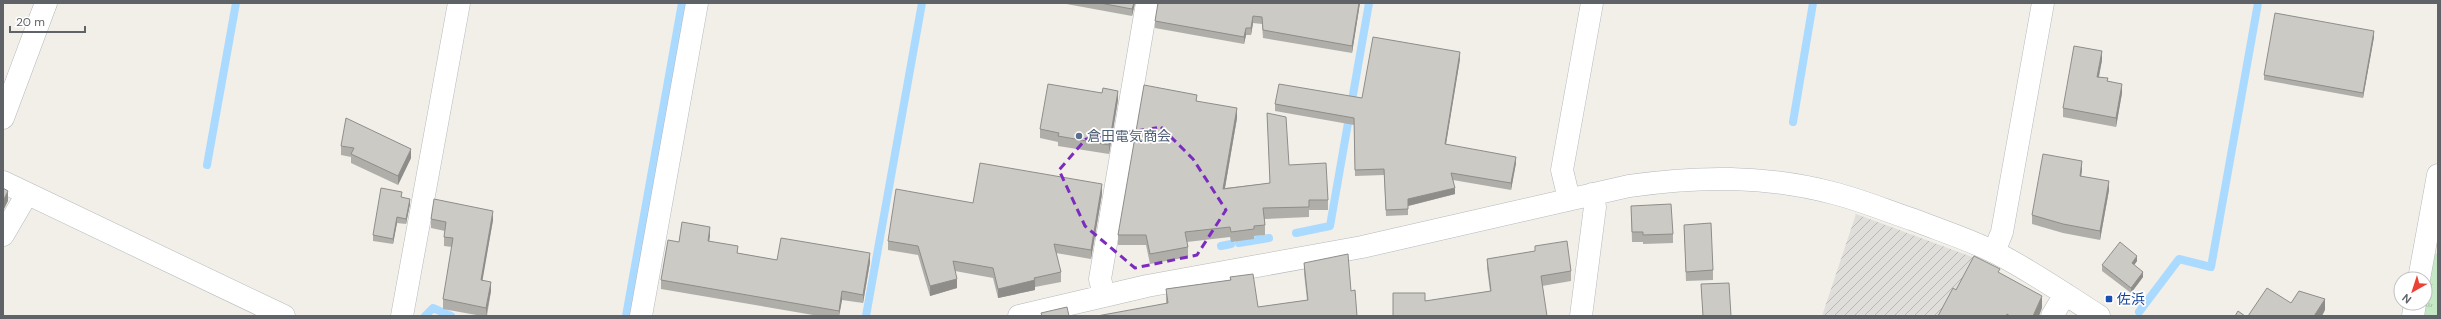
<svg xmlns="http://www.w3.org/2000/svg" width="2441" height="319" viewBox="0 0 2441 319" font-family="'DM Sans','Noto Sans JP',sans-serif">
<defs>
<pattern id="industrial-furrows" width="10" height="10" patternUnits="userSpaceOnUse"><rect width="10" height="10" fill="#e0deda"/><path d="M-1 1l2-2M0 10L10 0M9 11l2-2" fill="none" stroke="#b9b8b5"/></pattern>
<pattern id="park-tufts" width="24" height="20" patternUnits="userSpaceOnUse"><rect width="24" height="20" fill="#c5e8c5"/><path d="M3 7l-1-3M5 7V3M7 7l1-3M15 17l-1-3M17 17v-4M19 17l1-3" fill="none" stroke="#a3c0a4"/></pattern>
</defs>
<rect width="100%" height="100%" fill="#f1efe8"/>
<path fill="url(#industrial-furrows)" d="M1856 214 1975 258 1943 316H1822Z"/>
<path fill="url(#park-tufts)" d="M2434 253 2438 254V316H2423Z"/>
<g fill="none" stroke-linecap="round" stroke-linejoin="round">
<path stroke="#aadaff" stroke-width="8" d="M1793 122 1813 3
M207 165 236 3
M1296 233 1330 226 1369 3
M1239 243 1269 238
M1221 246 1231 244
M2139 312 2179 259 2211 267 2258 3
M425 316 433 308 451 316
M626 316 682 3
M866 316 922 3"/>
<defs>
<path id="minor" d="M3 118 46 3
M3 182 284 316
M1569 199 1562 170 1592 3
M3 235 27 194
M1994 252 2002 232 2043 3
M2419 279 2438 175
M1104 295 1100 279 1147 3
M402 316 459 3
M641 316 697 3
M1019 316 1147 286 1362 247 1629 186C1698 176 1765 175 1833 193 1861 200 1887 211 1914 220 1942 231 1971 240 1998 254 2033 272 2066 295 2099 316
M1581 316 1595 207 1592 194
M2052 316 2065 294
M2413 316 2415 303"/>
</defs>
<use href="#minor" stroke="#b5b8bc" stroke-width="23"/>
<use href="#minor" stroke="#fff" stroke-width="22"/>
</g>
<path fill="#afaea9" d="M1061 3H1135L1132 16Z
M1360 3 1352 53 1263 38 1262 24 1253 23 1251 35H1246L1244 44 1155 28V21Z
M2374 37 2363 98 2264 80V75Z
M1460 59 1446 144 1516 163 1511 190 1453 180 1455 194 1408 206V215L1386 216 1384 175 1355 176 1354 125 1275 111V104L1362 98Z
M2102 60 2099 77 2108 81 2122 93 2116 127 2063 117V108Z
M1118 100 1109 154 1058 146V142L1040 138V129Z
M1197 101 1237 118 1225 188 1270 183 1267 113 1289 165 1328 200V210H1309V217L1265 219V235L1254 236V239L1231 242 1230 237 1187 242 1188 247V257L1150 264 1146 245H1118V235Z
M341 146 411 158 398 185 351 163V157L341 155Z
M2082 170 2081 176 2109 190 2100 240 2063 233 2032 224V215Z
M1102 194 1091 259 1056 253 1061 272V282L1035 287V290L998 298 993 278 955 271 957 288 930 296 918 255 888 250V241Z
M402 197 410 204 406 224 397 223 393 244 373 241V235Z
M1631 206 1673 234V243L1643 244V242H1632Z
M431 219 493 220 482 280 491 291 487 316H482L443 309V299L452 247 444 246V237L445 231 431 228Z
M1684 225 1713 270V280L1686 281Z
M710 235 709 241 738 253 777 260 870 262 863 303 842 300 839 316H819L661 289V280Z
M1535 246 1571 271V281L1542 286 1425 301 1490 291 1487 268V259L1535 251Z
M2137 261 2134 265 2143 277 2131 293 2102 271V265Z
M1304 263 1351 291 1357 316 1166 303V289L1230 280V277L1258 307 1307 300 1304 273Z
M1701 284 1731 316H1703Z"/>
<path fill="#8f8d8a" d="M1134 3H1135L1132 16V9Z
M1359 3H1360L1352 53V46Z
M1253 16V23L1251 35V28Z
M1246 28V35L1244 44V37Z
M2374 31V37L2363 98V93Z
M2102 51V60L2097 85V77Z
M1460 52V59L1445 150V144Z
M2122 84V93L2116 127V118Z
M1118 91V100L1109 154V145Z
M1237 108V118L1223 199V189Z
M411 149V158L398 185V176Z
M1516 157V163L1511 190V183Z
M2082 161V170L2080 184V176Z
M2109 181V190L2100 240V231Z
M1102 184V194L1091 259V250Z
M1455 188V194L1408 206V199Z
M8 191V201L3 211V201Z
M410 199V204L406 224V219Z
M493 211V220L481 289V280Z
M397 217V223L393 244V239Z
M710 227V235L708 250V241Z
M870 253V262L863 303V295Z
M2137 256V261L2132 268V263Z
M2143 272V277L2131 293V288Z
M957 279V288L930 296V286Z
M1035 280V290L998 298V289Z
M491 282V291L486 316V308Z
M842 291V300L839 316V311Z
M2042 296V308L2039 316H2033Z
M2325 299V310L2322 316H2314Z"/>
<path fill="#cccac5" stroke="#8f8d8a" d="M1100 3H1134L1132 9Z
M1158 3H1359L1352 46 1263 30 1262 17 1253 16 1251 28H1246L1244 37 1155 21Z
M2275 13 2374 31 2363 93 2264 75Z
M1373 37 1460 52 1445 144 1516 157 1511 183 1451 173 1455 188 1408 199V209L1386 210 1384 169 1355 170 1354 118 1275 104 1279 84 1362 98Z
M2074 46 2102 51 2097 77 2108 78 2107 81 2122 84 2116 118 2063 108Z
M1048 84 1102 93 1103 88 1118 91 1109 145 1058 136 1059 133 1040 129Z
M1144 85 1197 95 1196 101 1237 108 1223 189 1270 183 1267 113 1286 117 1289 165 1326 163 1328 200H1309V207L1263 208 1265 225 1254 226V229L1231 232 1230 227 1185 232 1188 247 1150 254 1146 235H1118Z
M346 118 411 149 398 176 351 154 354 148 341 146Z
M2043 154 2082 161 2080 176 2109 181 2100 231 2063 224 2032 215Z
M980 163 1102 184 1091 250 1054 244 1061 272 1034 278 1035 280 998 289 993 268 953 261 957 279 930 286 918 246 888 241 896 189 973 203Z
M3 188 8 191 3 201Z
M381 188 402 192 401 197 410 199 406 219 397 217 393 239 373 235Z
M434 199 493 211 481 280 491 282 486 308 443 299 453 238 444 237 446 222 431 219Z
M1671 204 1673 234 1643 235V232H1632L1631 206Z
M682 222 710 227 708 241 738 246 737 253 777 260 781 238 870 253 863 295 842 291 839 311 661 280 668 240 679 242Z
M1711 223 1713 270 1686 272 1684 225Z
M1567 241 1571 271 1541 276 1547 316H1393V293H1425V301L1491 291 1487 259 1535 251V246Z
M2120 242 2137 256 2132 263 2143 272 2131 288 2102 265Z
M1348 254 1351 291 1355 290 1357 316H1097L1168 303 1166 289 1231 280 1230 277 1253 274 1258 307 1308 300 1304 263Z
M1974 256 2000 269 1998 272 2042 296 2033 316H2010L2007 314 2006 316H1938L1953 288 1956 290Z
M1729 283 1731 316H1701H1703L1701 284Z
M2267 288 2291 303 2299 291 2325 299 2314 316H2248Z
M1067 307 1069 316H1042L1041 313Z
M2238 311 2245 316H2235Z"/>
<path fill="none" stroke="#7b2cbf" stroke-width="3" stroke-dasharray="8 5" stroke-linejoin="round" d="M1161 127 1193 159 1226 210 1197 255 1135 268 1085 226 1059 170 1086 139Z"/>
<circle fill="#5c6f8a" stroke="#fff" stroke-width="1.5" cx="1079" cy="136" r="4"/>
<rect fill="#1a4fb4" stroke="#fff" stroke-width="1.5" x="2105" y="295" width="8" height="8" rx="2"/>
<g text-anchor="middle" dominant-baseline="central" stroke-width="3.5" stroke-linejoin="round" paint-order="stroke">
<g font-size="14" fill="#4e5e75" stroke="#fff" text-anchor="start">
<text x="1087" y="136">倉田電気商会</text>
</g>
<g font-size="14" fill="#164399" stroke="#fff" text-anchor="start">
<text x="2117" y="299">佐浜</text>
</g>
</g>
<rect width="2441" height="319" fill="none" stroke="#5f6368" stroke-width="8"/>
<g transform="translate(2413 291) rotate(219)"><circle r="19" fill="#ffffff" stroke="#bfc1c3"/>
<path d="M0-3L7 15L0 10L-7 15Z" fill="#ea4335"/>
<text y="-6" font-size="11" font-weight="bold" text-anchor="middle" fill="#5f6368">N</text>
</g>
<path d="M10 26v6h75v-6" fill="none" stroke="#5f6368" stroke-width="2"/>
<text x="16" y="26" font-size="12" fill="#5f6368" stroke="#ffffff" stroke-width="3" paint-order="stroke">20 m</text>
</svg>
